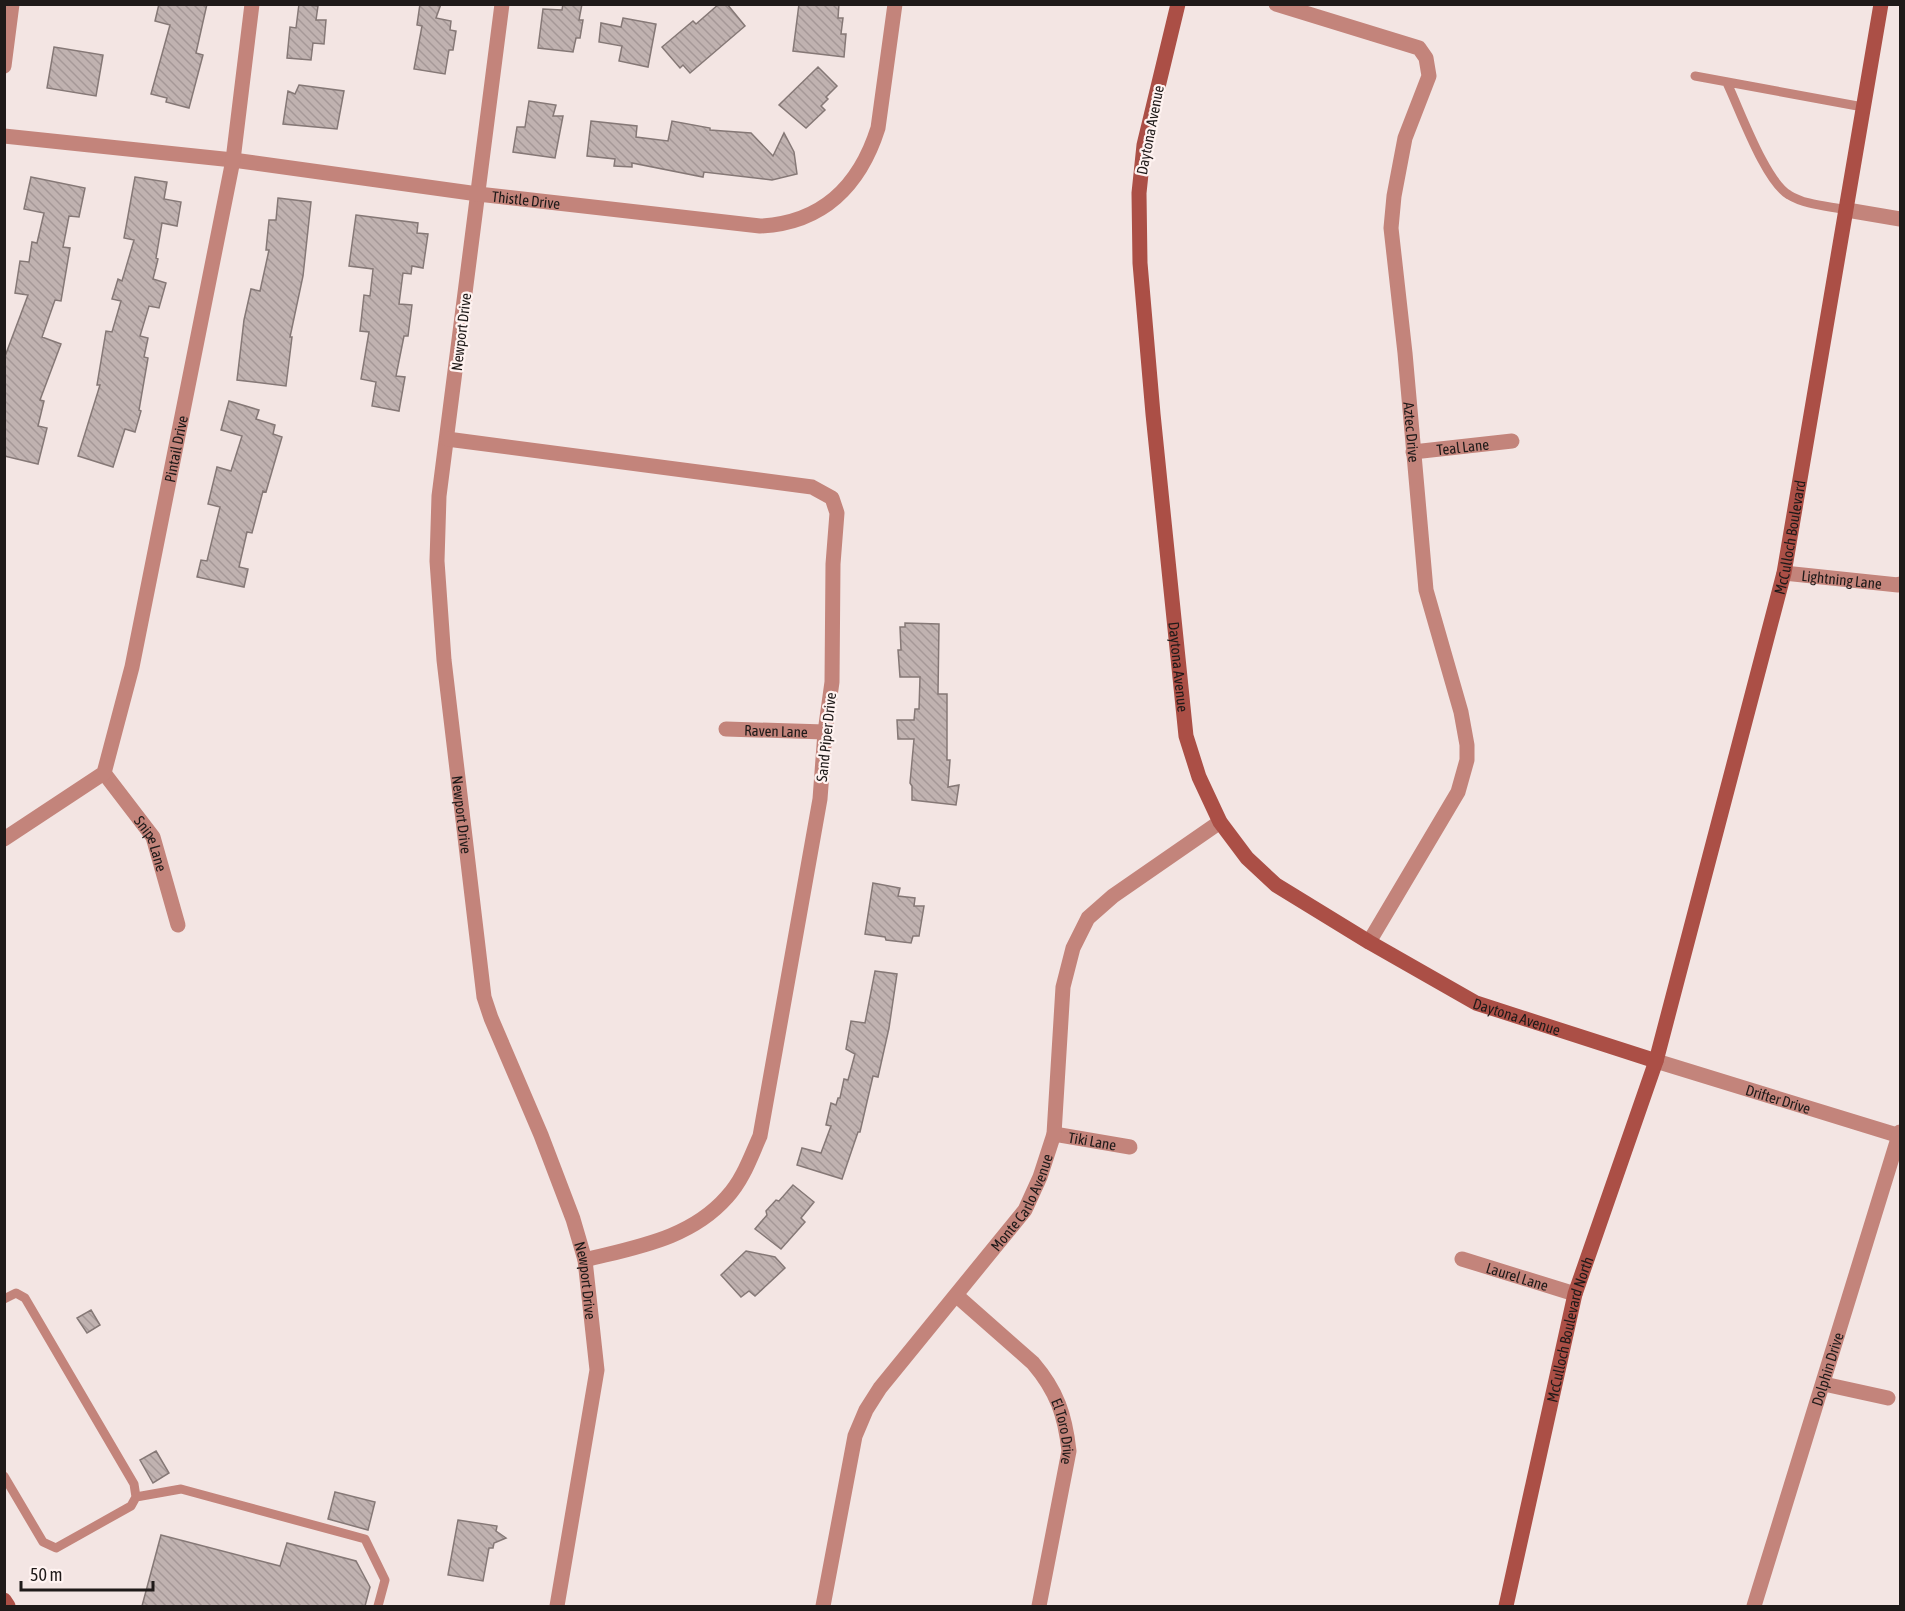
<svg xmlns="http://www.w3.org/2000/svg" width="1905" height="1611" viewBox="0 0 1905 1611" font-family="'Asap Condensed',sans-serif">
<defs>
<pattern id="building-back-hatch" width="6" height="6" patternUnits="userSpaceOnUse" patternTransform="scale(1.5)"><rect width="6" height="6" fill="#c0b2b0"/><path d="M-1 5l2 2M0 0l6 6M5-1l2 2" fill="none" stroke="#a59897"/></pattern>
</defs>
<rect width="100%" height="100%" fill="#f3e5e3"/>
<path fill="url(#building-back-hatch)" stroke="#857876" stroke-width="1.5" d="M159 4H207L196 53 203 55 189 108 166 102 167 98 151 94 170 25 155 21Z
M299 4 318 6 316 20H326L324 44 313 43 311 60 287 58 290 27 296 28Z
M420 4H441L436 18 451 21 450 30 456 31 453 50H449L445 74 414 69 422 26 417 25Z
M563 4H582L579 20H583L580 38H576L573 52 538 48 543 9 562 10Z
M719 4H727L745 26 690 73 683 65 680 68 662 47 693 21 696 24Z
M799 4H839L838 18H843L841 34H846L844 57 793 51Z
M623 18 656 24 648 67 619 61 622 46 599 42 601 23 621 27Z
M54 47 103 55 96 96 47 88Z
M818 67 837 86 826 97 828 99 821 106 825 110 806 128 779 105Z
M299 85 344 91 337 129 283 124 288 91 295 94Z
M529 101 556 105 553 116H563L555 158 513 152 517 127H525Z
M591 121 637 126 636 137 668 141 672 121 710 128V130L751 133 773 156 784 133 794 152 797 174 772 180 704 172 703 177 632 163V167L614 166 615 159 587 156Z
M31 177 85 188 79 217 69 216 63 247 70 248 61 301 55 300 42 337 61 344 40 400 44 401 38 426 47 428 38 464 4 456V359L28 295 15 293 20 261 29 262 32 242 37 243 44 213 24 209Z
M135 177 167 182 164 199 181 202 177 226 162 223 156 258 158 259 153 279 166 283 159 308 149 306 140 336 148 338 144 357 148 358 139 410 141 411 135 432 125 429 113 467 78 456 100 385H97L106 331 112 332 121 301 112 299 118 279 122 281 134 240 124 238Z
M278 198 311 202 303 276 290 337H292L286 386 237 380 244 320 251 289 260 291 269 250H266L269 220H276Z
M356 215 418 223 417 233 428 234 423 268 412 266 411 274 403 273 399 304 412 305 408 336H404L396 376 405 377 399 411 372 406 376 382 361 379 369 332 360 331 364 295 370 296 373 269 349 266Z
M229 401 259 410 256 419 275 425 273 434 282 437 266 492 263 491 252 533 247 532 239 567 248 569 244 587 197 577 201 560 207 561 220 507 208 504 217 467 231 471 242 436 221 430Z
M905 623 939 624 938 694H947V760H950L948 787 959 785 956 805 912 800V786L910 783 914 739H898L897 720H914L915 709H919L920 677H900L898 650H901L900 627H905Z
M873 883 900 888 898 896 915 898 914 906H924L919 936H913L911 943 886 940 885 937 865 934Z
M875 971 897 974 889 1028 878 1077 873 1076 860 1132H858L842 1179 797 1165 802 1148 821 1153 831 1126 826 1125 831 1103 836 1105 838 1098H840L844 1079 848 1080 855 1054 846 1049 851 1021 865 1023Z
M793 1185 814 1202 801 1218 805 1222 781 1249 755 1229 767 1215 766 1211 776 1200 779 1201Z
M746 1251 775 1257 785 1268 755 1296 749 1291 741 1297 721 1275Z
M91 1310 100 1325 87 1333 77 1318Z
M156 1451 169 1473 153 1483 140 1460Z
M335 1492 375 1502 368 1530 328 1519Z
M458 1520 497 1526 496 1531 506 1538 494 1543 493 1548H489L483 1581 448 1575Z
M161 1535 280 1566 287 1543 356 1561 370 1587 365 1606H142Z"/>
<g fill="none" stroke-linecap="round" stroke-linejoin="round">
<path stroke="#c3847b" stroke-width="9" d="M1695 76 1863 107
M1727 83C1740 110 1765 181 1789 195 1805 205 1828 206 1847 210
M4 1299 16 1293 25 1298 134 1484 136 1497 131 1506 56 1548 43 1542 4 1476
M136 1497 181 1489 365 1539 385 1580 378 1606"/>
<g stroke="#c3847b" stroke-width="15">
<path id="s1" d="M502 4 439 496 437 561 444 660 484 997 491 1018 541 1135 573 1219 585 1260 597 1370 557 1606"/>
<path id="s2" d="M1276 4 1419 48 1426 58 1429 76 1405 138 1394 196 1391 228 1405 353 1426 590 1461 712 1467 745V760L1458 792 1369 942"/>
<path d="M4 66 12 4"/>
<path id="s3" d="M4 136 233 160 478 194 760 226C823 223 860 185 878 128L895 4"/>
<path d="M1847 210 1900 219"/>
<path d="M447 439 812 487 832 498 837 513 833 564 832 682 825 732 820 799 760 1136C751 1156 743 1180 727 1197 690 1239 636 1247 585 1260"/>
<path id="s4" d="M1413 452 1512 441"/>
<path id="s5" d="M1784 573 1898 585 1900 584"/>
<path id="s6" d="M726 729 825 732"/>
<path id="s7" d="M104 773 153 837 178 925"/>
<path id="s8" d="M4 839 104 773 132 667 233 160 252 4"/>
<path id="s9" d="M1656 1061 1900 1136"/>
<path id="s10" d="M1054 1134 1130 1147"/>
<path id="s11" d="M1462 1259 1575 1294"/>
<path id="s12" d="M957 1296 1033 1363C1057 1391 1065 1415 1069 1451L1039 1606"/>
<path d="M1824 1384 1888 1398"/>
<path id="s13" d="M823 1606 855 1436 866 1410 880 1388 1025 1210 1040 1177 1054 1134 1063 987 1073 948 1088 918 1113 896 1220 822"/>
<path id="s14" d="M1754 1606 1900 1132"/>
</g>
<g stroke="#ab4f46" stroke-width="15">
<path id="s15" d="M1178 4 1144 145 1139 193 1140 263 1153 414 1186 736 1199 777 1220 822 1247 858 1276 885 1369 942 1476 1003 1656 1061"/>
<path d="M4 1600 8 1606"/>
<path id="s16" d="M1506 1606 1575 1294 1656 1061 1784 573 1881 4"/>
</g>
</g>
<g text-anchor="middle" dominant-baseline="central" stroke-width="4.5" stroke-linejoin="round" paint-order="stroke">
<g font-size="15" fill="#1f1a19" stroke="#fff3f1">
<text transform="translate(1150 130) rotate(-79)">Daytona Avenue</text>
<text stroke="none"><textPath href="#s3" startOffset="526">Thistle Drive</textPath></text>
<text transform="translate(461 332) rotate(-83)">Newport Drive</text>
<text stroke="none"><textPath href="#s2" startOffset="543">Aztec Drive</textPath></text>
<text stroke="none"><textPath href="#s4" startOffset="50">Teal Lane</textPath></text>
<text stroke="none"><textPath href="#s8" startOffset="452">Pintail Drive</textPath></text>
<text stroke="none"><textPath href="#s16" startOffset="1107">McCulloch Boulevard</textPath></text>
<text stroke="none"><textPath href="#s5" startOffset="58">Lightning Lane</textPath></text>
<text stroke="none"><textPath href="#s15" startOffset="669">Daytona Avenue</textPath></text>
<text stroke="none"><textPath href="#s6" startOffset="50">Raven Lane</textPath></text>
<text transform="translate(826 737) rotate(-84)">Sand Piper Drive</text>
<text stroke="none"><textPath href="#s1" startOffset="816">Newport Drive</textPath></text>
<text stroke="none"><textPath href="#s7" startOffset="86">Snipe Lane</textPath></text>
<text stroke="none"><textPath href="#s15" startOffset="1191">Daytona Avenue</textPath></text>
<text stroke="none"><textPath href="#s9" startOffset="128">Drifter Drive</textPath></text>
<text stroke="none"><textPath href="#s10" startOffset="39">Tiki Lane</textPath></text>
<text stroke="none"><textPath href="#s13" startOffset="462">Monte Carlo Avenue</textPath></text>
<text stroke="none"><textPath href="#s11" startOffset="58">Laurel Lane</textPath></text>
<text stroke="none"><textPath href="#s1" startOffset="1302">Newport Drive</textPath></text>
<text stroke="none"><textPath href="#s16" startOffset="284">McCulloch Boulevard North</textPath></text>
<text stroke="none"><textPath href="#s14" startOffset="248">Dolphin Drive</textPath></text>
<text stroke="none"><textPath href="#s12" startOffset="178">El Toro Drive</textPath></text>
</g>
</g>
<rect width="1905" height="1611" fill="none" stroke="#1f1a19" stroke-width="12"/>
<path d="M21 1581v9h132v-9" fill="none" stroke="#1f1a19" stroke-width="3"/>
<text x="30" y="1581" font-size="18" fill="#1f1a19" stroke="#fff3f1" stroke-width="4.5" paint-order="stroke">50 m</text>
</svg>
